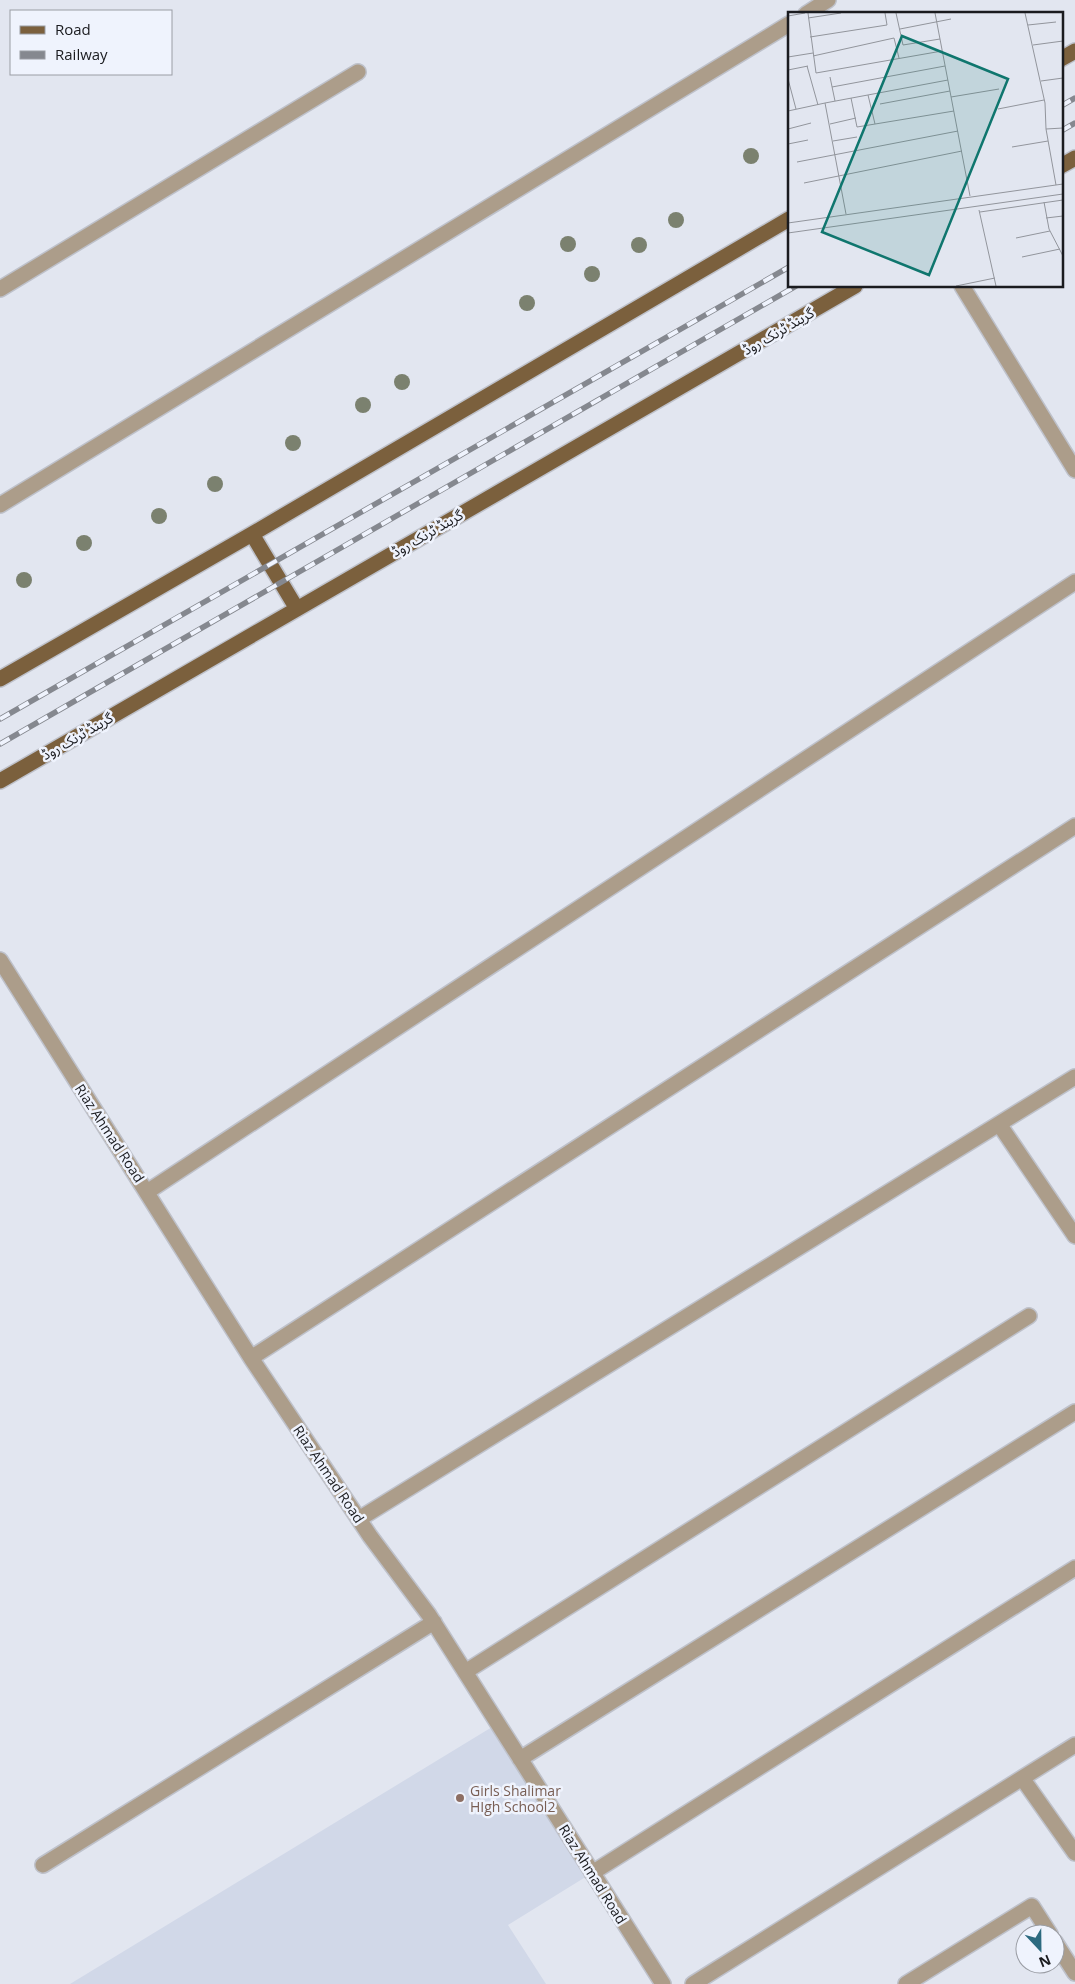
<svg xmlns="http://www.w3.org/2000/svg" width="1075" height="1984" viewBox="0 0 1075 1984" font-family="'Open Sans','Noto Sans Arabic',sans-serif">
<rect width="100%" height="100%" fill="#e2e6f0"/>
<path fill="#d1d8e8" d="M497 1724 592 1873 508 1925 546 1984H70Z"/>
<g fill="none" stroke-linecap="round" stroke-linejoin="round">
<defs>
<path id="service" d="M806 14 828 0
M0 289 358 72
M0 505 789 24"/>
<path id="minor" d="M962 286 1075 470
M0 960 251 1358 370 1536 429 1615 663 1984
M999 1124 1075 1236
M147 1192 1075 582
M251 1358 1075 826
M359 1519 1075 1077
M465 1672 1029 1316
M520 1759 1075 1412
M1022 1778 1075 1853
M43 1865 434 1622
M592 1873 1075 1568
M1055 1942 1075 1973
M693 1984 1075 1745
M906 1984 1032 1906 1050 1934"/>
<path id="primary" d="M1061 59 1075 51
M1061 166 1075 158
M252 534 297 609
M0 679 252 534 789 219
M0 781 855 286"/>
</defs>
<use href="#service" stroke="#bec1ca" stroke-width="18"/>
<use href="#minor" stroke="#bec1ca" stroke-width="18"/>
<use href="#primary" stroke="#bec1ca" stroke-width="18"/>
<use href="#service" stroke="#ac9d8a" stroke-width="15"/>
<use href="#minor" stroke="#ac9d8a" stroke-width="15"/>
<use href="#primary" stroke="#7b603d" stroke-width="15"/>
<defs>
<path id="rail" d="M1061 106 1075 98
M1061 131 1075 123
M0 719 789 267
M0 744 796 286"/>
</defs>
<use href="#rail" stroke="#85888f" stroke-width="5.5"/>
<use href="#rail" stroke="#eff3fd" stroke-width="4" stroke-dasharray="11" stroke-linecap="butt"/>
</g>
<g fill="#7b816f">
<circle cx="751" cy="156" r="8"/>
<circle cx="676" cy="220" r="8"/>
<circle cx="568" cy="244" r="8"/>
<circle cx="639" cy="245" r="8"/>
<circle cx="592" cy="274" r="8"/>
<circle cx="527" cy="303" r="8"/>
<circle cx="402" cy="382" r="8"/>
<circle cx="363" cy="405" r="8"/>
<circle cx="293" cy="443" r="8"/>
<circle cx="215" cy="484" r="8"/>
<circle cx="159" cy="516" r="8"/>
<circle cx="84" cy="543" r="8"/>
<circle cx="24" cy="580" r="8"/>
</g>
<circle fill="#8d6e63" stroke="#eff3fd" stroke-width="2" cx="460" cy="1798" r="5"/>
<g text-anchor="middle" dominant-baseline="central" stroke-width="5" stroke-linejoin="round" paint-order="stroke">
<g font-size="14" fill="#1a1b1f" stroke="#eff3fd">
<text transform="translate(778 331) rotate(-30)">گرینڈ ٹرنک روڈ</text>
<text transform="translate(427 533) rotate(-30)">گرینڈ ٹرنک روڈ</text>
<text transform="translate(77 736) rotate(-30)">گرینڈ ٹرنک روڈ</text>
<text transform="translate(110 1133) rotate(57)">Riaz Ahmad Road</text>
<text transform="translate(329 1474) rotate(56)">Riaz Ahmad Road</text>
<text transform="translate(593 1874) rotate(58)">Riaz Ahmad Road</text>
</g>
<g font-size="14" fill="#785e54" stroke="#eff3fd" text-anchor="start">
<text x="470" y="1790">Girls Shalimar<tspan x="470" dy="16">HIgh School2</tspan></text>
</g>
</g>
<g transform="translate(788 12)">
<rect width="275" height="275" fill="#e2e6f0"/>
<path fill="none" stroke="#92959c" stroke-width="1" d="M20 1 28 61 154 39M108 1 115 33 152 27M147 1 182 184M237 1 257 91 258 117 268 173M0 4 17 1M20 6 53 1M240 13 268 10M112 17 163 7M22 25 99 13 97 1M245 33 275 29M25 44 106 26 111 46M0 45 25 41M19 54 30 93M0 58 20 54M42 65 47 89M0 67 8 97M253 69 275 66M44 75 157 54M80 83 87 112M163 85 211 77M63 86 69 115 166 99M92 92 162 79M210 97 256 88M0 99 37 91M42 112 68 106M0 117 23 111M258 117 275 116M45 129 69 125M0 132 20 128M224 135 260 129M9 150 170 119M16 171 174 139M256 190 261 217 275 244M191 198 208 274M192 200 275 188M58 202 37 91 160 68M258 206 275 204M0 211 275 172M0 221 275 182M228 226 262 219M234 245 272 237M168 274 207 266"/>
<path fill="#0f766e" fill-opacity="0.15" stroke="#0f766e" stroke-width="2.5" d="M114 24 220 67 141 263 34 220Z"/>
<rect width="275" height="275" fill="none" stroke="#1a1b1f" stroke-width="2.5"/>
</g>
<rect x="10" y="10" width="162" height="65" fill="#eff3fd" stroke="#9a9da4"/>
<rect x="20" y="26" width="25" height="8" fill="#7b603d" stroke="#9a9da4"/>
<text x="55" y="35" font-size="15" fill="#1a1b1f">Road</text>
<rect x="20" y="51" width="25" height="8" fill="#85888f" stroke="#9a9da4"/>
<text x="55" y="60" font-size="15" fill="#1a1b1f">Railway</text>
<g transform="translate(1040 1949) rotate(158)"><circle r="24" fill="#eff3fd" stroke="#9a9da4"/>
<path d="M0-4L9 19L0 12L-9 19Z" fill="#2c6a80"/>
<text y="-8" font-size="14" font-weight="bold" text-anchor="middle" fill="#1a1b1f">N</text>
</g>
</svg>
